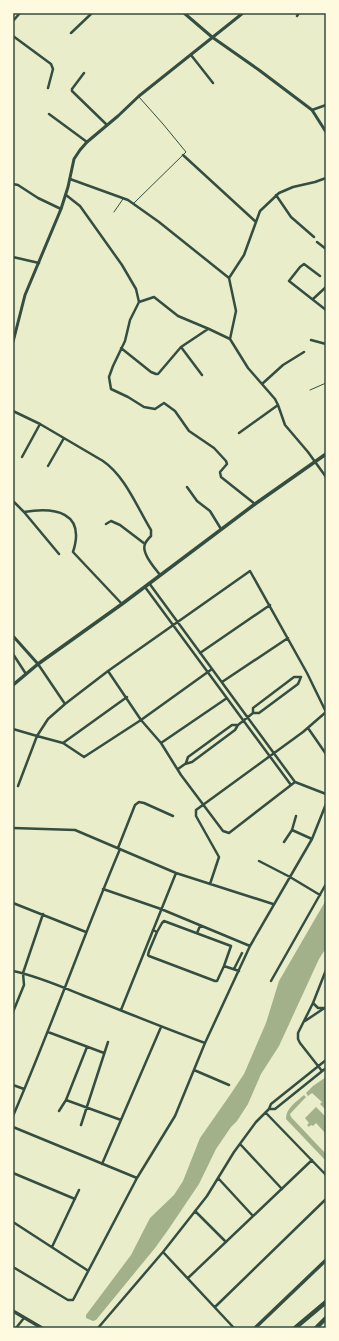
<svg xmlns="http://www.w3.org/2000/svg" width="339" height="1341" viewBox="0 0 339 1341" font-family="'Public Sans',sans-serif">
<rect width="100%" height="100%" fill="#e9edc9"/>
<path fill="#a3b18a" d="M326 900V948L319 959 279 1046 261 1074 248 1104 237 1121 231 1127 216 1149 199 1184 168 1230 155 1248 96 1320 93 1321 86 1318V1315L131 1255 150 1218 174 1195 183 1181 200 1138 230 1095 244 1074 266 1023 279 981Z
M326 1077V1110L320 1104 322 1102 312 1093 308 1096 306 1093 313 1086Z
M304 1095 306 1097 290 1114 291 1117 326 1154V1161L286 1119C286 1108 296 1102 304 1095Z
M316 1107 326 1117V1134L316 1123 313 1126 311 1125 309 1127 307 1125 309 1123 305 1118Z"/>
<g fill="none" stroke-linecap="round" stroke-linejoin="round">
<path stroke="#344e41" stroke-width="1" d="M134 203 186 152 163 124 139 97
M114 212 123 199
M310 390 326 383"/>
<path stroke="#344e41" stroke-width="2.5" d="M297 16 299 13
M13 21 20 13
M71 33 91 14 90 13
M13 36 51 64 53 69 48 88
M191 55 213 83
M84 73 72 89V91L107 125
M312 110 326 105
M49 114 87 142
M183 155 256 222
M70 179 128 200 159 222 229 278 236 311 230 339 248 368 275 399 278 405 285 425 308 452 326 477
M13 184 18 185 38 198 61 209
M66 195 80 206 122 265 136 289 139 302
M276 195 291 217 314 237
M317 242 326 249
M13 257 39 263
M320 276 304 264 300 267 289 281 326 310
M229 278 244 255 260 211 279 193 293 187 315 182 326 178
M313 299 326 287
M139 302 130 320 125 341 113 366 109 377 111 389 128 397 144 407 155 409 164 403 175 411 189 431 214 448 226 461 227 464 220 472 221 477 255 504
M139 302 154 297 178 316 209 329 230 339
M311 340 326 344
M121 348 151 372 156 374H158L181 347
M202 375 181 347 208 329
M262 384 283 365 304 352
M13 411 40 424 103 461C125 476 137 507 151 530V536C149 538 146 541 145 544 141 553 155 568 160 575
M239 433 278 405
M22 457 40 424
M48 466 64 438
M187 487 197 501 210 511 221 529
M13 501 24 512C55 507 86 512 73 552L122 604
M24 512 59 554
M106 524 111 521 120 525 145 544
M149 583 295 782 326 794
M145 587 291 785
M200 653 270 605
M13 654 26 674
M38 664 65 704
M212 669 141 720 108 671 250 571 307 673 326 712
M108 671 65 704 48 719 37 736 63 743 84 757 141 720 161 743 181 775 223 831 229 833 295 782
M222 682 288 638
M253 713V708L294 677H301
M253 713H259L298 684 301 677
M308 728 326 754
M13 729 37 736 18 786
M63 743 127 697
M161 743 227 698
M186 763 188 757 232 725H238
M178 769 185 764 192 762 235 730 238 725 253 713
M13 828 75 830 176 873 273 904
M292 830 312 839
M284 842 292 830 296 816
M118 848 135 805 139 802 144 803 173 816
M259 861 290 877 320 895
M210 884 219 857 196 816V810L303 732 326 712
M103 889 161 909 250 946
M13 903 86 932
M153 930 157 932 149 951 148 955 149 956 215 981H217L224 966 239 971
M157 932 162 923 164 921 231 946 224 966
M197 933 200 926
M234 969 242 953
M13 971C37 976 60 986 82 995 123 1011 164 1028 205 1043
M271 981 326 884
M313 1003 318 1008H323
M121 1010 176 873
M13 1012 24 985 23 973 43 914
M305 1021 326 1007
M48 1032 104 1053
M194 1070 229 1085
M322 1071 300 1043 298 1039V1033L313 1003 326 970
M13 1085 24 1089
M66 1100 121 1120
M269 1109H275L326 1068
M59 1111 66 1100 87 1047
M266 1113 326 1175
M13 1116C51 1028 83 937 120 849
M81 1125 108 1042
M13 1127 137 1178
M240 1144 282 1189
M102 1164 161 1027
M13 1173 75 1199
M218 1178 253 1216
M195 1211 226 1242
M13 1222 87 1270
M52 1247 79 1190
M163 1252 234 1328
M13 1267 68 1300H73L137 1178 175 1116 205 1043 250 946 312 839 326 804
M188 1278 312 1160
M215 1307 326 1199
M16 1328 24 1318
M98 1328 163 1252 207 1196 234 1152 256 1122 269 1109 271 1104 326 1060"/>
<path stroke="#344e41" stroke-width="3" d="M184 13 212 37 259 70 312 110 326 132
M13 342 25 295 61 209 68 187 74 159 80 150 87 142 118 116 139 96 243 13
M13 636 38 664"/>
<path stroke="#344e41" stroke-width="3.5" d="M13 685 38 664 122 604 255 504 326 454
M13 1311 42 1328
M255 1328 326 1260"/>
<path stroke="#344e41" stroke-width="4.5" d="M295 1328 326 1302
M316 1328 326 1318"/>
</g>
<rect width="339" height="1341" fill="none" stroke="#fefae0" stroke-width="28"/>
<rect x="14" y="14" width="311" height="1313" fill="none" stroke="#344e41" stroke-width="1.5"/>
</svg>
